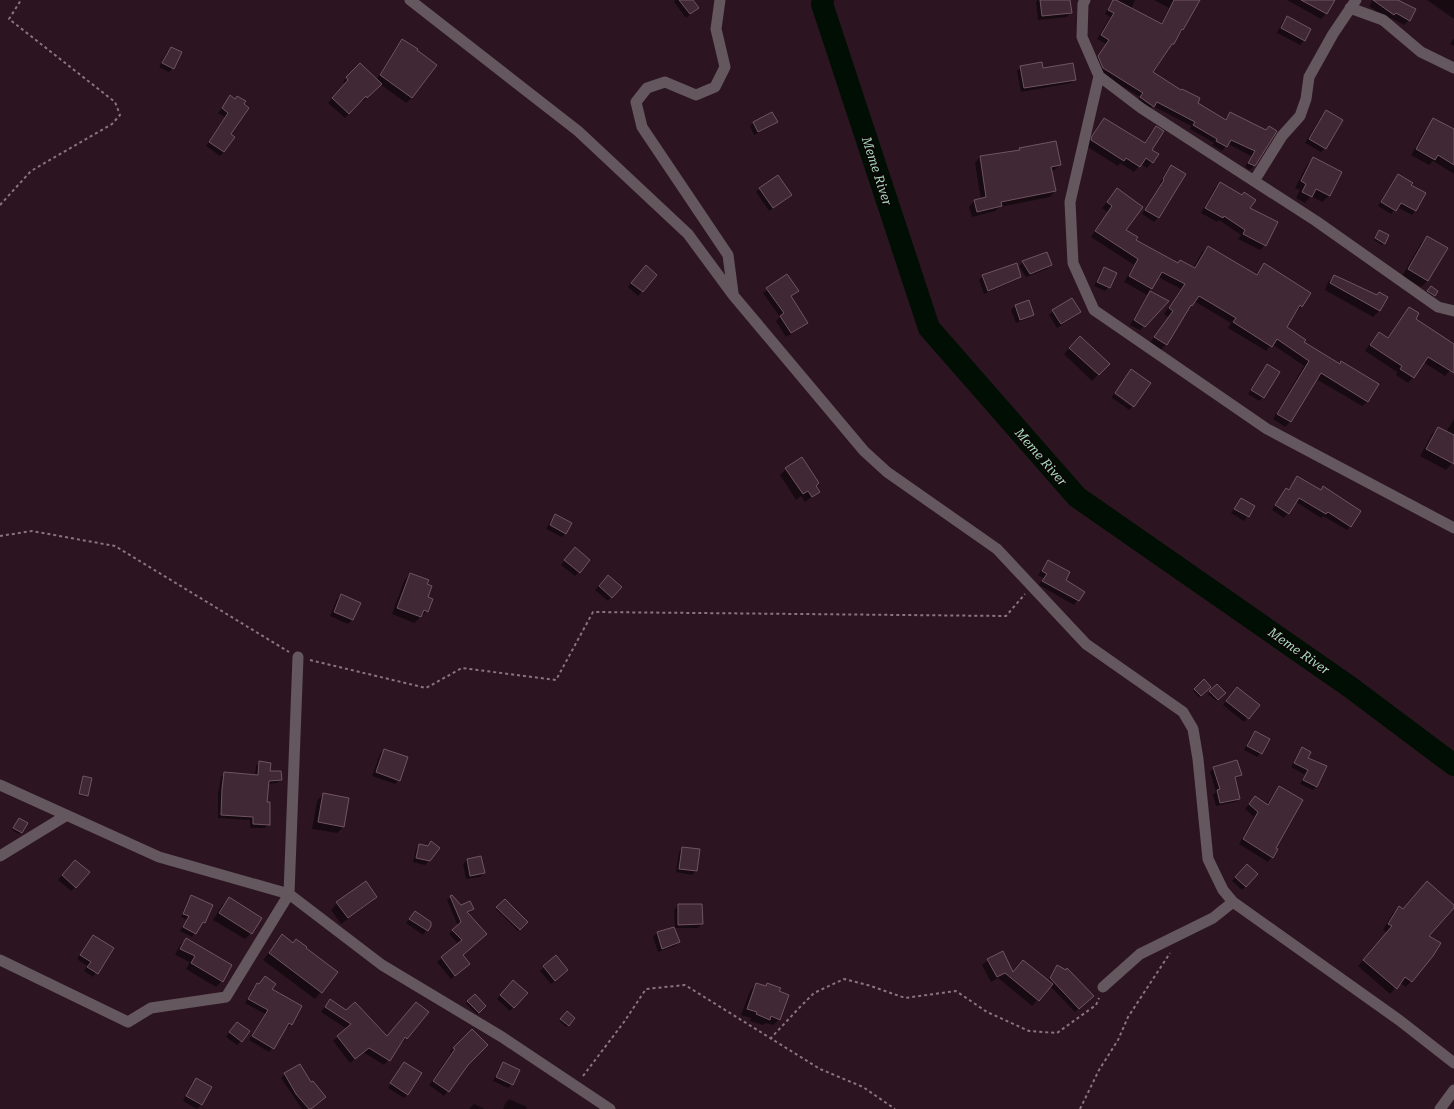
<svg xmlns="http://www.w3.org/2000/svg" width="1454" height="1109" viewBox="0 0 1454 1109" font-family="'Roboto Serif',serif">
<rect width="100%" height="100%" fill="#2c1521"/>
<path fill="#0007" d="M675 0H692L698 8 686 18 674 2Z
M1038 0H1069L1071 12 1067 17 1038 20 1036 2Z
M1114 0H1135L1131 9 1161 24 1169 8 1154 0H1198L1183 30 1151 73 1224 120 1230 113 1265 131H1276L1254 166 1250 170 1245 167 1251 156 1228 144 1222 151 1212 145 1214 143 1190 129 1191 126 1153 106 1149 110 1137 101 1140 97 1099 72 1094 61 1106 44 1097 39 1110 17 1105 14 1110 4Z
M1287 0H1334L1326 14 1321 19Z
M1373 0H1396L1409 20 1404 25 1391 18 1388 20 1369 6Z
M1427 0H1454V19Z
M1287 17 1310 29 1304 41 1300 45 1277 33 1283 21Z
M1454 38V46L1450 44Z
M402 40 412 98 406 103 380 84 363 101 361 100 345 118 328 103 345 84 343 82 360 64 376 80 397 46Z
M171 48 173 68 169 72 159 67 167 52Z
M1021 67 1042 70 1075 79 1071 83 1021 92 1017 71Z
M231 97 230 134 224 152 220 156 206 146 225 117 218 113Z
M1326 111 1325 148 1321 152 1305 143 1322 115Z
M1104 119 1144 143 1150 133 1156 127 1150 150 1152 162 1147 168 1141 164 1134 172 1120 163 1118 166 1086 146 1098 125Z
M754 122H776L772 126 754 135 750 126Z
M1431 124 1454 139V174L1433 161 1429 165 1411 155 1425 130Z
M1020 149 1060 165 1054 170 1051 171 1055 191 1050 197 1000 207 995 211 972 217 969 207 974 201 981 200 975 163 980 157 1018 152Z
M1313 158 1341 173 1329 196 1322 202 1311 196 1305 203 1296 198 1300 190 1295 188 1307 165Z
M1171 166 1184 174 1158 218 1154 222 1142 214 1161 184 1160 183 1167 170Z
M1398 175 1416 210 1412 215 1397 207 1391 214 1378 206 1394 179Z
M1220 183 1241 196 1244 193 1249 208 1265 245 1260 250 1238 239 1241 235 1219 220 1217 222 1201 213 1215 188Z
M760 188 786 199 769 211 756 192Z
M1117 190 1125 230 1135 240 1177 264 1180 261 1193 268 1202 252 1208 247 1255 275 1265 264 1310 294 1286 327 1303 343 1339 364 1341 363 1368 401 1362 406 1316 379 1291 421 1285 427 1273 419 1304 366 1272 344 1266 351 1228 328 1231 323 1194 301 1188 308 1166 344 1161 350 1150 343 1168 317 1164 314 1181 289 1158 277 1149 291 1168 301 1140 330 1130 325 1147 295 1124 282 1134 265 1091 237 1107 212 1102 208Z
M1378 233 1384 243 1382 245 1374 240Z
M1427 237 1428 280 1421 287 1402 276 1421 243Z
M1023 262 1051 265 1047 269 1026 277 1019 266Z
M1104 268 1109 287 1105 291 1094 286 1100 272Z
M642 270 656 275 638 296 628 287Z
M787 275 798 291 791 297 806 323 802 327 786 337 776 321 780 317 763 293Z
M983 276H1020L1016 280 984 294 979 280Z
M1334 276 1376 295 1379 293V311L1373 317 1325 290 1328 282Z
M1429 289 1437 291 1432 297 1426 293Z
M1029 302 1033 314 1029 318 1016 323 1011 310 1015 306Z
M1410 308 1414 320 1449 342 1450 340 1454 343V366L1445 376 1423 362 1414 377 1408 383 1396 375 1397 372 1365 351 1373 339 1379 333 1387 339 1404 314Z
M1053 311 1080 312 1076 316 1057 328 1049 315Z
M1080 337 1109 364 1092 381 1064 354Z
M1267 365 1263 397 1259 401 1248 394 1263 369Z
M1114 394 1132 407 1129 410 1111 397Z
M1454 419V461L1446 470 1420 456 1432 434 1438 428 1446 432Z
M786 469 815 486 819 491 805 502 801 496 796 500 780 475Z
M1297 477 1320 491 1323 487 1351 526 1347 530 1323 516 1321 518 1296 502 1284 518 1272 510 1282 494 1286 490 1288 491Z
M1241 499 1254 506 1244 521 1231 513Z
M556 516 566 533 562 537 546 529 551 520Z
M571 553 579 572 575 576 561 565Z
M1048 561 1064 580 1083 592 1074 605 1039 585 1043 578 1038 575Z
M410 574 426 585 427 611 414 623 392 614 404 581Z
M604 580 611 597 608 601 595 590Z
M341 595 352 620 348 624 330 616 337 599Z
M1204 680 1210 687 1199 697 1193 691Z
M1217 685 1225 693 1216 701 1208 694Z
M1233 692 1258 705 1244 722 1223 705Z
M1255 732 1261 753 1257 757 1244 750 1251 736Z
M1303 748 1317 786 1313 790 1300 784 1305 775 1291 767 1299 752Z
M384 750 399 780 395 784 372 776 380 754Z
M260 762 269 773 281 780 277 783 268 784 266 803 269 824 265 828H250V820L218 818V793L221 777 225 773 255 776 256 766Z
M1214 768 1240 775 1235 780 1239 798 1235 802 1216 806 1213 795 1216 792 1210 772Z
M84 777 87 795 86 797 78 795 82 779Z
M1279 787 1275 848 1272 857 1268 862 1239 844 1254 817 1245 809 1251 802 1266 805 1275 792Z
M323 794 343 827 337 833 312 829 317 801Z
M18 821 21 832 19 834 12 830Z
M420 845 429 860 425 865 413 862 416 849Z
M683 848 696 871 692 875 676 872 679 852Z
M467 860 484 873 480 877 466 879 463 864Z
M71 865 75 887 71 891 58 880Z
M1243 869 1246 886 1242 890 1232 881Z
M1421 888 1427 937 1432 956 1406 987 1400 983 1390 994 1358 966 1387 933 1383 930 1393 913 1399 907 1402 910Z
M452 896 460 906 472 909 467 914 462 955 465 967 451 979 437 962 458 944 449 934 458 926 447 900Z
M192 897 204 922 200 925 192 937 180 931 187 920 181 917 188 900Z
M376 897 370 903 341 924 331 910 337 903Z
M229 898 251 933 245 939 213 920 222 905Z
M505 901 527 922 518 931 496 909Z
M678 905 702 924 698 928H674L679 942 675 946 658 952 653 937 657 933 675 927 674 910Z
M415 912 430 925 423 935 406 923Z
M93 936 113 949 93 977 84 971 87 966 77 959Z
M282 936 337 972 315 999 263 960Z
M186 939 222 981 216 987 186 969 190 962 175 955 180 945Z
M988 960 1013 973 1048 981 1054 969 1057 966 1092 996 1075 1012 1050 986 1032 1006 998 978 991 982 982 965Z
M544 967 563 974 551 984 540 971Z
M257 984 270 989 291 1024 287 1028 286 1027 269 1052 249 1040 265 1014 245 1003 253 988Z
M756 984 764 987 767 984 778 992 780 1019 773 1025 766 1023 763 1025 750 1021 751 1018 741 1015 750 991Z
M509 985 514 1007 510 1011 497 999Z
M475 996 485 1006 477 1014 466 1004Z
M330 1000 386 1037 412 1008 406 1038 384 1065 363 1052 350 1063 333 1041 347 1029 321 1012Z
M567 1012 574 1018 566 1027 559 1021Z
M233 1027 241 1041 237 1045 226 1037Z
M472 1030 467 1065 444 1096 429 1085 451 1053 450 1052Z
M404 1063 408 1094 404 1098 388 1088 400 1067Z
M503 1064 512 1084 508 1088 493 1081 499 1068Z
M285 1074 310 1109H302L281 1078Z
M196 1079 211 1087 201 1105 197 1109 183 1101 192 1083Z
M509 1099 527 1107 526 1109H503L505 1104Z
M474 1104 485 1109H469Z"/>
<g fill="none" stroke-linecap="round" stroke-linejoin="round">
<path stroke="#000e03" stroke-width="22" d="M823 0 822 4 929 328 1077 497 1350 687 1454 765"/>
</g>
<path fill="#402834" stroke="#715462" d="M679 0H693L699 8 690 14Z
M1040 0H1070L1072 13 1042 16Z
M1113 0H1116L1162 24 1174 0H1200L1183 30 1182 29 1174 44H1172L1153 72 1181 90 1182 89 1200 98 1198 103 1226 120 1230 112 1266 130 1269 126 1277 131 1255 166 1248 163 1255 151 1231 140 1227 147 1216 141 1217 139 1193 125 1195 122 1157 102 1154 107 1140 97 1143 93 1103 68 1098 56 1109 40 1101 35 1114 13 1108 10Z
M1301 0H1335L1327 14Z
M1373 0H1398L1416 9 1410 21 1396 13 1394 15Z
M1287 16 1311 29 1305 41 1281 28Z
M402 39 418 49 417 50 437 65 412 98 380 75Z
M171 47 182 52 174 69 162 63Z
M1042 62 1043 68 1073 63 1076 80 1024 88 1020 66Z
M360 63 382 84 367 98 366 96 349 114 332 98 348 80 346 77Z
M230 95 235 99 237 96 246 101 244 104 249 108 231 134 235 137 224 152 209 142 228 113 222 108Z
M1326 110 1343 120 1326 149 1309 139Z
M772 112 778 122 758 132 753 122Z
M1104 118 1145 143 1156 126 1164 131 1152 150 1159 154 1153 163 1146 158 1140 167 1126 158 1124 161 1091 140 1092 136Z
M1433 118 1454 129V165L1438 155 1435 160 1416 149Z
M1056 141 1061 165 1051 167 1056 191 1001 202 1002 206 977 212 974 200 986 197 980 156 1020 150 1019 148Z
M1313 157 1342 172 1330 196 1316 189 1312 197 1302 192 1306 184 1301 181Z
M1171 165 1186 174 1159 218 1145 210 1164 180 1163 179Z
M1398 174 1413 183 1411 185 1426 193 1416 211 1401 203 1396 211 1381 202Z
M778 175 792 195 773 208 759 188Z
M1220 182 1242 195 1244 192 1256 200 1250 208 1278 222 1266 246 1243 234 1245 230 1224 216 1223 218 1205 208Z
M1117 188 1143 207 1126 230 1138 237 1136 240 1178 263 1180 260 1195 268 1208 246 1257 275 1264 263 1311 293 1302 307 1300 305 1287 327 1306 340 1304 342 1340 364 1341 361 1379 384 1368 402 1321 373 1291 422 1277 414 1309 361 1277 339 1272 347 1233 322 1236 318 1199 296 1192 306 1191 305 1167 345 1154 337 1173 311 1169 308 1185 284 1162 272 1152 289 1129 276 1138 259 1095 231 1112 206 1107 202Z
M1379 230 1389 235 1385 244 1375 238Z
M1427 236 1448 248 1428 281 1408 269Z
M1047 252 1052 265 1030 274 1022 261Z
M1017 263 1021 277 988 291 982 275Z
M646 265 657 275 643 292 631 283Z
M1104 267 1117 273 1110 288 1097 282Z
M787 274 799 291 791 296 808 323 791 333 780 316 784 313 766 288Z
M1334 275 1377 295 1379 292 1388 297 1380 311 1330 283Z
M1431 286 1438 291 1435 296 1427 291Z
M1150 291 1169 301 1145 327 1134 320Z
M1072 298 1081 312 1061 324 1052 310Z
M1029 300 1034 315 1020 320 1015 305Z
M1409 307 1419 313 1416 319 1454 344V373L1428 357 1414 378 1400 369 1402 366 1370 345 1379 332 1388 338Z
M1080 336 1110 364 1099 375 1069 348Z
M1267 364 1280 372 1264 398 1251 390Z
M1131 369 1151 383 1134 407 1115 393Z
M1438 427 1454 435V464L1426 449Z
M802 457 819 483 816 486 820 492 812 497 808 491 803 494 785 468Z
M1297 476 1321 490 1323 486 1361 511 1351 527 1328 512 1326 514 1299 498 1289 514 1275 505 1286 488 1289 490Z
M1241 498 1255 506 1249 517 1234 509Z
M555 514 572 523 566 534 550 525Z
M575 547 590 560 580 573 564 560Z
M1048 560 1070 572 1066 580 1085 592 1079 601 1042 581 1047 574 1042 571Z
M410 573 429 580 427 584 432 586 428 597 433 599 428 612 424 610 421 617 397 608Z
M608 575 622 587 612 598 599 586Z
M341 594 361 603 353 620 334 612Z
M1204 679 1211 687 1201 696 1194 689Z
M1217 684 1226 693 1218 700 1209 691Z
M1237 687 1260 705 1249 719 1226 701Z
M1255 731 1270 739 1262 754 1247 746Z
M1302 747 1311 752 1308 758 1327 766 1317 787 1303 780 1308 770 1294 763Z
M384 749 408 757 400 781 376 772Z
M1237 760 1242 775 1235 777 1240 799 1220 803 1217 790 1220 789 1213 767Z
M259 761 271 763 270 771H281L282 780 269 781 267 802H270V825L253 824V817L221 815 222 789 224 772 258 775Z
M83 776 92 778 88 796 79 794Z
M1279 786 1303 800 1276 848 1278 849 1273 858 1243 839 1258 812 1249 804 1255 796 1268 805Z
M323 793 349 798 344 827 318 822Z
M19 818 28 823 22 833 13 828Z
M431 841 440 848 430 861 416 858 419 844 428 846Z
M682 847 700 849 697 871 679 869Z
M481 856 485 873 470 876 467 859Z
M75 860 90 872 76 888 62 875Z
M1247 864 1258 874 1246 887 1235 877Z
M366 881 377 897 348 918 336 902Z
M1427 881 1454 905V908L1429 936 1441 943 1433 956 1412 982 1405 977 1397 989 1363 960 1392 926 1388 924 1399 906 1403 909Z
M191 895 213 905 205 923 203 922 196 934 183 927 189 916 183 914Z
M452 895 461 905 470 901 474 909 467 912 487 934 463 955 470 964 455 976 441 957 462 940 452 930 461 922 450 896Z
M229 897 262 918 252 934 219 913Z
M505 899 528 922 520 930 496 907Z
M678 904H702L703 924 678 925Z
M415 911 431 922V926L428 931 409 919Z
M674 927 680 942 662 949 657 932Z
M282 934 293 943 296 939 307 947 306 948 338 972 322 993 269 953Z
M93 935 114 948 98 974 87 967 91 962 80 955Z
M186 938 232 965 223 982 191 963 195 956 180 949Z
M1003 951 1013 972 1023 960 1053 984 1039 1001 1005 973 997 977 987 959Z
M556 955 568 970 555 981 543 966Z
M1057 965 1066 970 1067 968 1094 996 1079 1009 1050 978Z
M265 976 276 984 272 989 302 1006 292 1025 289 1023 274 1049 252 1036 268 1010 248 999 257 983 259 984Z
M513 980 528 993 514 1008 500 995Z
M756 983 766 986 767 983 781 988 779 991 789 995 780 1020 771 1016 770 1020 756 1014 757 1012 747 1009Z
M475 994 486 1006 479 1013 467 1001Z
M330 999 346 1010 355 1002 387 1036 416 1002 429 1012 407 1039 405 1037 390 1061 369 1048 355 1059 337 1036 351 1024 325 1007Z
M567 1011 575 1018 569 1026 560 1019Z
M237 1022 250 1031 242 1042 229 1032Z
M472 1029 488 1045 468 1065 449 1092 433 1081 455 1049 453 1048Z
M404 1062 422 1073 408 1095 390 1083Z
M503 1062 520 1070 513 1085 496 1077Z
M300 1064 311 1082 313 1081 326 1097 311 1109H309L296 1094 284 1073Z
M196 1078 212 1087 202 1105 186 1096Z"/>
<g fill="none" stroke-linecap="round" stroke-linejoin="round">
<path stroke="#89747f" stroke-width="2" stroke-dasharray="3 3" stroke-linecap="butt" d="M0 205 31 171 112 124 120 115 115 102 9 19 21 0
M0 536 32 531 115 546 289 652
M310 660 426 688 462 668 556 680 593 612 1006 616 1025 594
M770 1039 800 1007 814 993 844 979 871 986 905 998 956 991 987 1012 1029 1031 1057 1033 1096 1005 1099 998
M583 1076 624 1022 646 989 685 985 820 1069 863 1087 895 1109
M1080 1109 1099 1070 1118 1040 1128 1017 1170 953"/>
<path stroke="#64575d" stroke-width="11" d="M410 0 578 131 688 234 733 295 864 451 887 472 997 549 1086 644 1183 712 1193 729 1198 759 1208 859 1223 890 1233 902 1399 1020 1454 1063
M720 0 716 29 725 67 715 87 696 95 665 82 647 88 636 102 642 127 728 255 733 293
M1085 0 1083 4 1082 37 1099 76 1141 108 1316 221 1438 307 1454 311
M1350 8 1383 20 1421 52 1454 68
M1099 76 1070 202 1073 263 1094 310 1267 429 1454 528
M1254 181 1282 136 1300 116 1306 99 1309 77 1333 34 1356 0
M0 785 159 857 289 894 298 657
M0 856 67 815
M0 960 128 1022 151 1008 226 997 289 894 382 965 502 1037 610 1109
M1103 987 1140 954 1213 918 1233 902
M1440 1109 1454 1090"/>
</g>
<g text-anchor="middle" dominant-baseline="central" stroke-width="3.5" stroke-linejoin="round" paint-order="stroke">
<g font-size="13" font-style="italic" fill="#a9dfbd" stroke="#0e0509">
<text transform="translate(877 171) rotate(72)">Meme River</text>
<text transform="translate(1041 457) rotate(49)">Meme River</text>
<text transform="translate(1299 651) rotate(35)">Meme River</text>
</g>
</g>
</svg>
